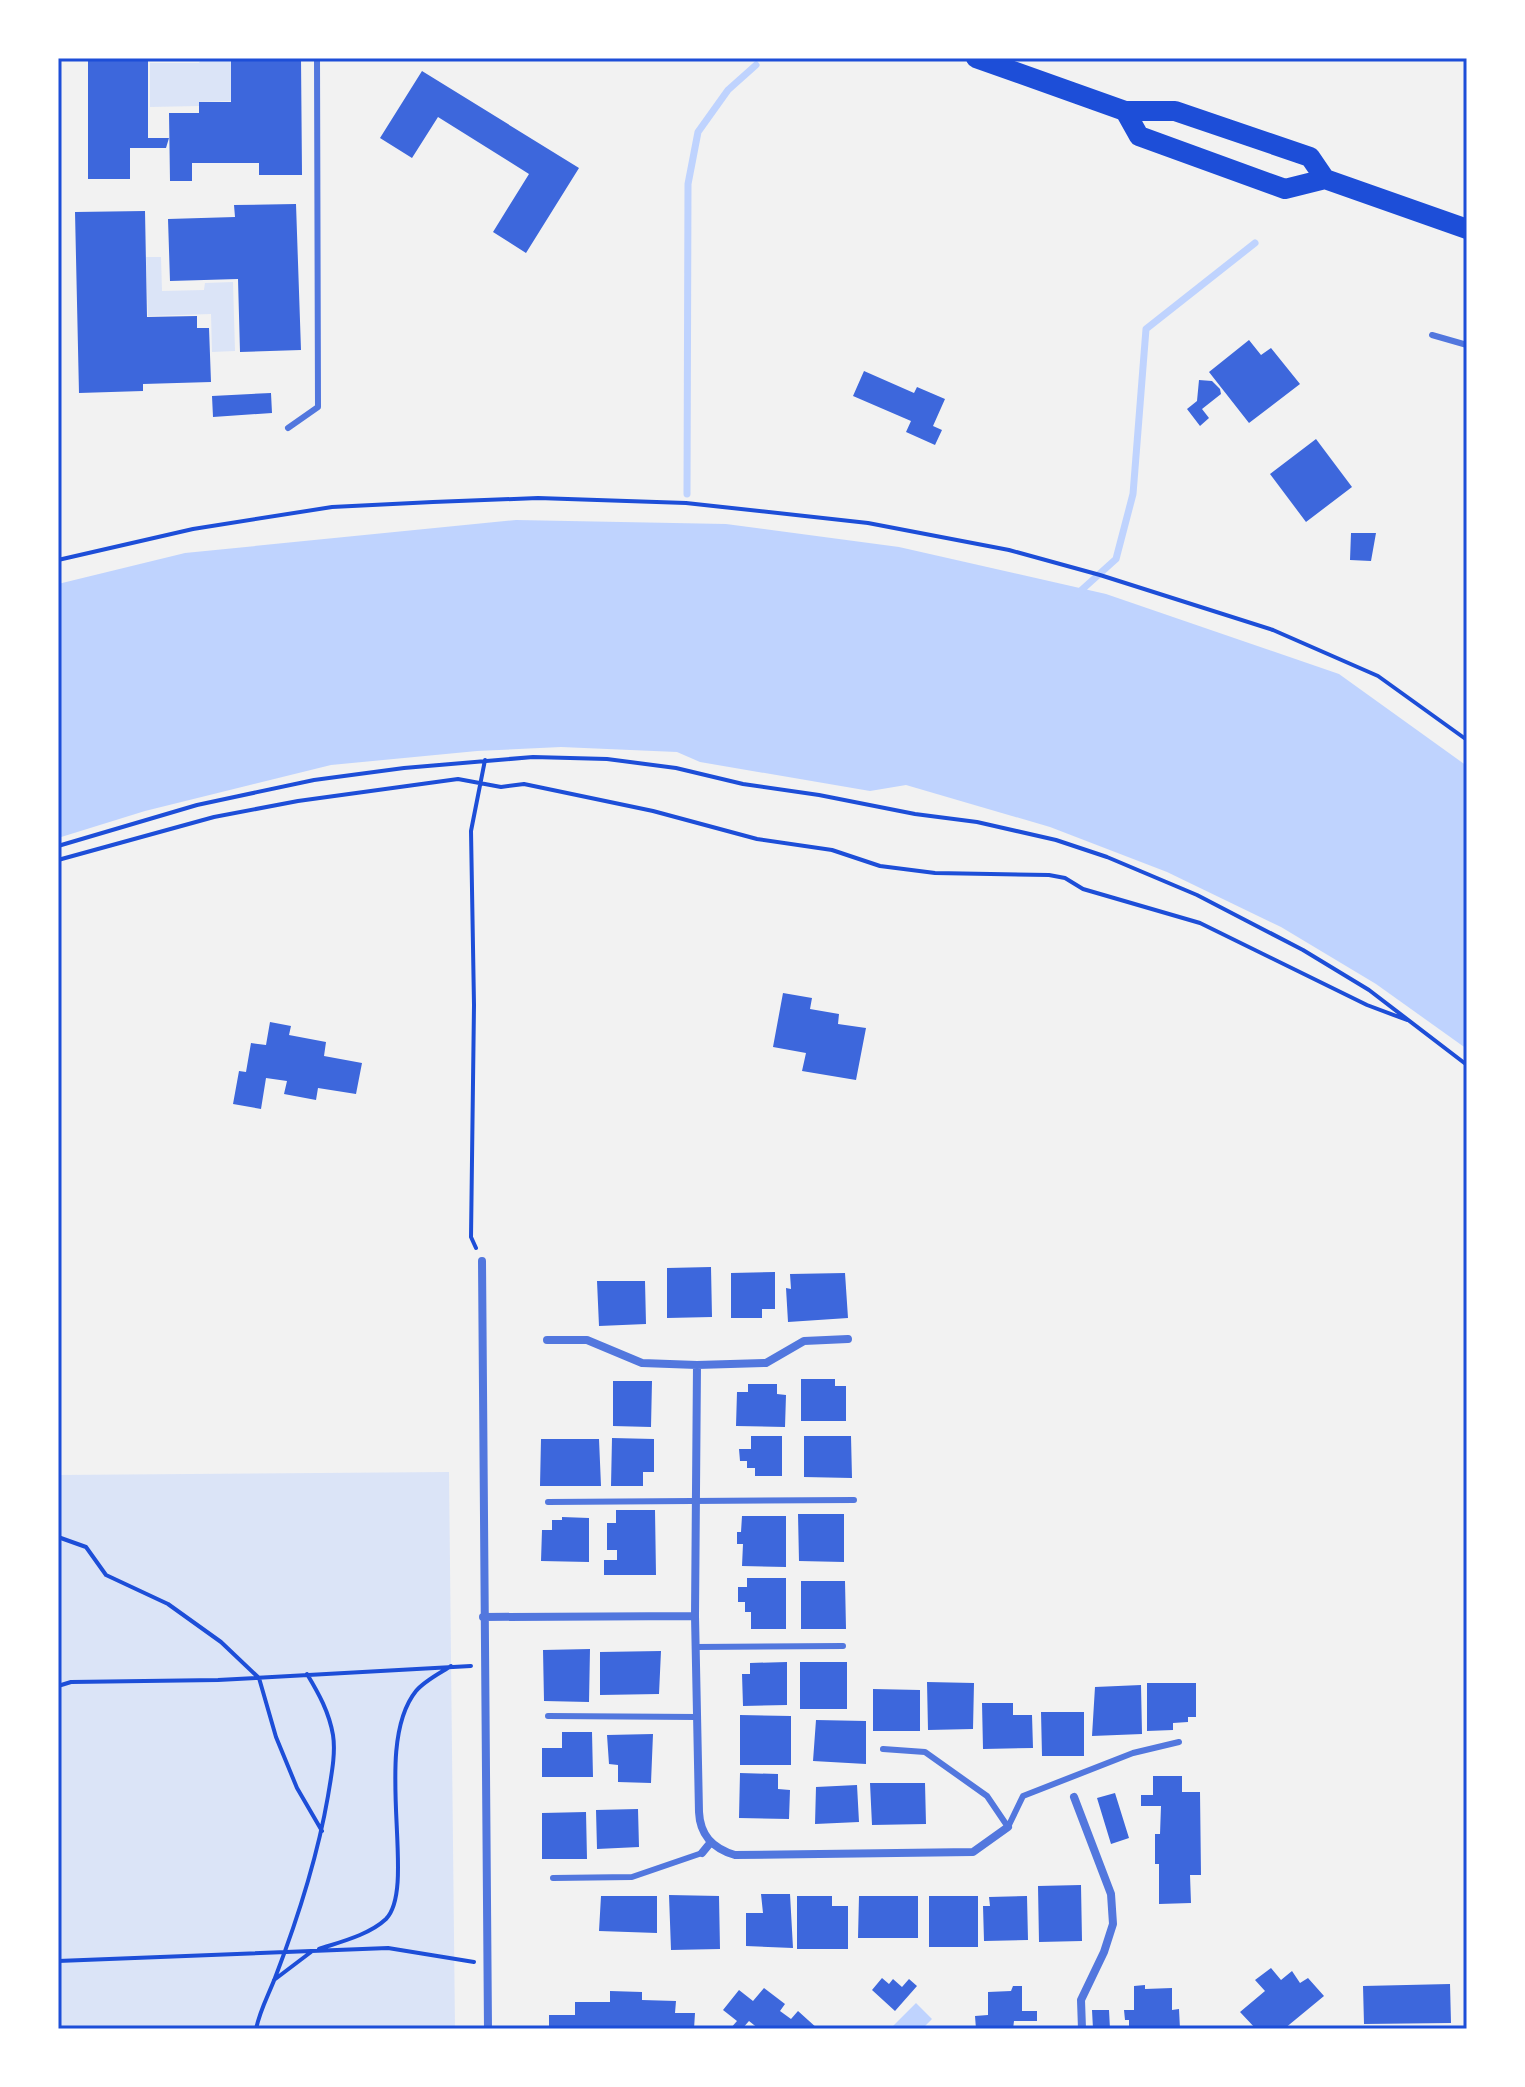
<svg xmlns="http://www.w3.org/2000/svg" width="1525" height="2087" viewBox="0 0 1525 2087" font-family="'Space Grotesk',sans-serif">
<rect width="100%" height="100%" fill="#f2f2f2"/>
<path fill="#dbe4f7" d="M201 58H231V101L199 102V106L150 107V63H199Z
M146 257H161L162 291 204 290 205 283 233 282 235 351 212 352 211 314 148 316Z
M449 1472 455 2029H58V1475Z"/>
<path fill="#bfd3fe" d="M516 520 726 524 899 547 1106 594 1339 674 1467 766V1049L1376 984 1281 927 1167 872 1050 827 906 785 870 791 700 762 677 752 561 747 477 751 331 765 145 811 58 838V584L185 553Z
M916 2003 932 2019 922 2029H890Z"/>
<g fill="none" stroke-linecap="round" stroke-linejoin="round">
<path stroke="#bfd3fe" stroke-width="7" d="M687 494 688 184 698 132 728 90 756 65
M1076 595 1116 559 1133 494 1146 329 1255 243"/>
</g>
<path fill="#3d67dc" d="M88 58H148V138H169L166 148H130V179H88Z
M231 58H301L302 175H259V163H192V181H170L169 113H199V102H231Z
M422 71 579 168 526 253 493 232 529 174 438 117 412 158 380 138Z
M296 204 301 350 240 352 238 279 170 281 168 219 235 217 234 205Z
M145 211 147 317 197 316V328H209L211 382 143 384V391L79 393 75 212Z
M1249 340 1261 355 1271 348 1300 384 1249 423 1209 372Z
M864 371 914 393 917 387 945 399 933 426 942 430 935 445 906 432 911 421 853 396Z
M1199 380 1212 381 1220 389 1221 394 1202 409 1209 418 1200 426 1187 409 1197 401Z
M271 393 272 413 213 417 212 396Z
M1316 439 1352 487 1306 522 1270 474Z
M1351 533H1376L1371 561 1350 560Z
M783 993 812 998 810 1009 839 1014 838 1024 866 1028 856 1080 802 1071 806 1053 773 1047Z
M270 1022 291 1026 289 1035 326 1042 324 1056 362 1063 356 1094 318 1088 316 1100 284 1094 287 1081 266 1078 261 1109 233 1104 239 1071 246 1072 251 1043 266 1045Z
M711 1267 712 1317 667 1318V1268Z
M775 1272V1309H762V1318H731V1273Z
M845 1273 848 1318 788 1322 786 1288 791 1289 790 1274Z
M597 1281H645L646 1324 599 1326Z
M1464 1327H1467V1361H1464Z
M801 1379H835V1386H846V1421H801Z
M613 1381H652L651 1427 613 1426Z
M748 1384H777V1394L786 1395 785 1427 736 1426 737 1392H748Z
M751 1436H782V1476H755V1468H747V1461H740L739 1449H751Z
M804 1436H851L852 1478 804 1477Z
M612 1438 654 1439V1472H643V1486H611Z
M541 1439H599L601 1486H540Z
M616 1510H655L656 1575H604V1560H617V1550H607V1523H616Z
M798 1514H844V1562L799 1561Z
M742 1516H786V1567L742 1566 743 1544H737V1532H741Z
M562 1517 589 1518V1562L541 1561 542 1530H552V1520H562Z
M747 1578H786V1629H751V1612H745V1602H738V1587H747Z
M801 1581H845L846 1629H801Z
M590 1649 589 1702 544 1701 543 1650Z
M661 1651 659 1694 600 1695V1652Z
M787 1662V1705L743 1706 742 1674H750V1663Z
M800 1662H847V1709H800Z
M927 1682 974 1683 973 1729 928 1730Z
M1147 1683H1196V1717H1188V1722L1173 1723V1730L1147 1731Z
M1141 1685 1142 1734 1092 1736 1095 1687Z
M873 1689 920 1690V1731H873Z
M982 1703H1013V1715H1032L1033 1748 983 1749Z
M1041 1712H1084V1756H1042Z
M740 1715 791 1716V1765H740Z
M816 1720 866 1721V1764L813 1761Z
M562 1732H592L593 1777H542V1748H562Z
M653 1734 651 1783 618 1782V1765L609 1764 607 1735Z
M740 1773 778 1774V1789L790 1790 789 1819 739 1818Z
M1153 1776H1182V1792H1200L1201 1875H1190L1191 1903 1159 1904V1864H1155V1834H1160L1161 1806H1141V1795H1153Z
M870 1783H925L926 1824 872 1825Z
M857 1785 859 1822 815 1824 816 1787Z
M1115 1793 1129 1838 1111 1844 1097 1798Z
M638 1809 639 1847 597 1849 596 1810Z
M586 1812 587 1859H542V1813Z
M1081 1885 1082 1941 1039 1942 1038 1886Z
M761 1894H790L793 1948 746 1946V1913H763Z
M669 1895 719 1896 720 1949 671 1950Z
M601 1896H657V1933L599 1931Z
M797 1896H832V1906H848V1949H797Z
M859 1896H918V1938H858Z
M929 1896H978V1947H929Z
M1027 1896 1028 1940 984 1941 983 1906H990L989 1897Z
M1271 1968 1281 1980 1292 1971 1300 1983 1308 1978 1324 1996 1284 2029H1256L1240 2012 1265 1991 1255 1980Z
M882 1978 889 1984 893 1979 902 1987 909 1979 917 1986 895 2011 872 1990Z
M1450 1984 1451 2023 1364 2024 1363 1986Z
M1145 1985V1989L1172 1988V2010L1179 2009 1180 2029H1129V2020H1125L1124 2010H1134V1986Z
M1013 1986H1022V2011H1037V2021H1014L1013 2029H976L975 2016 988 2015V1992L1011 1991Z
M764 1988 785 2004 780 2011 791 2019 798 2011 818 2029H759L749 2021 742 2029H730L737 2021 723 2010 739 1990 753 2001Z
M610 1991 642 1992V2000L676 2001 675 2013H695L694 2029H549V2015H575V2002H610Z
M1092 2010H1109L1110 2029H1093Z"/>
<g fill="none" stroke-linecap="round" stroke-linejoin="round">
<path stroke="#1d4ed8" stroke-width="4" d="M58 560 193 529 332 507 433 502 538 498 686 503 868 523 1009 550 1100 575 1273 630 1378 676 1467 740
M58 846 197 805 314 780 404 768 533 757 607 759 676 768 743 784 819 795 915 814 977 822 1056 840 1107 857 1197 895 1303 950 1369 990 1467 1065
M58 860 214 817 298 801 458 779 501 787 524 784 653 811 757 839 832 850 880 866 935 873 1049 875 1065 878 1083 889 1200 923 1367 1005 1407 1020
M476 1248 471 1237 474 1005 471 831 485 760
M58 1537 86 1547 106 1575 168 1604 221 1642 259 1678 276 1737 297 1788 322 1831
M58 1686 71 1682 218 1680 471 1666
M319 1949C340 1942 369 1935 386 1919 418 1886 371 1747 416 1691 424 1681 440 1673 451 1666
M58 1961 388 1948 474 1962
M274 1980 311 1952
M256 2029C260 2010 268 1996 275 1978 298 1918 317 1860 328 1796 331 1777 336 1754 333 1735 329 1712 319 1694 307 1674"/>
<path stroke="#5277de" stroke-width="6" d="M1432 335 1467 345
M288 428 318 407 317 58
M548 1502 854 1500
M696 1647 843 1646
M548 1716 697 1717
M883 1749 925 1752 987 1796 1008 1827 1023 1796 1133 1753 1179 1742
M553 1878 632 1877 702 1853"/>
<path stroke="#5277de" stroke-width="8" d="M482 1261 488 2029
M547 1340H587L642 1363 697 1365 766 1363 804 1341 848 1339
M697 1365 695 1616 699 1812C700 1835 712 1848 735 1855L973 1852 1008 1827
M483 1617 695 1616
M1074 1797 1111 1894 1113 1924 1104 1952 1081 2000 1082 2029
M702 1853 711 1842"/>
<path stroke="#1d4ed8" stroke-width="20" d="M976 58 1125 111H1175L1310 157 1325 179 1285 189 1139 136 1125 111
M1325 179 1467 229"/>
</g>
<rect width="1525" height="2087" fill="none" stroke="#ffffff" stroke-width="120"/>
<rect x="60" y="60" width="1405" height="1967" fill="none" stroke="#1d4ed8" stroke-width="3"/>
</svg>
